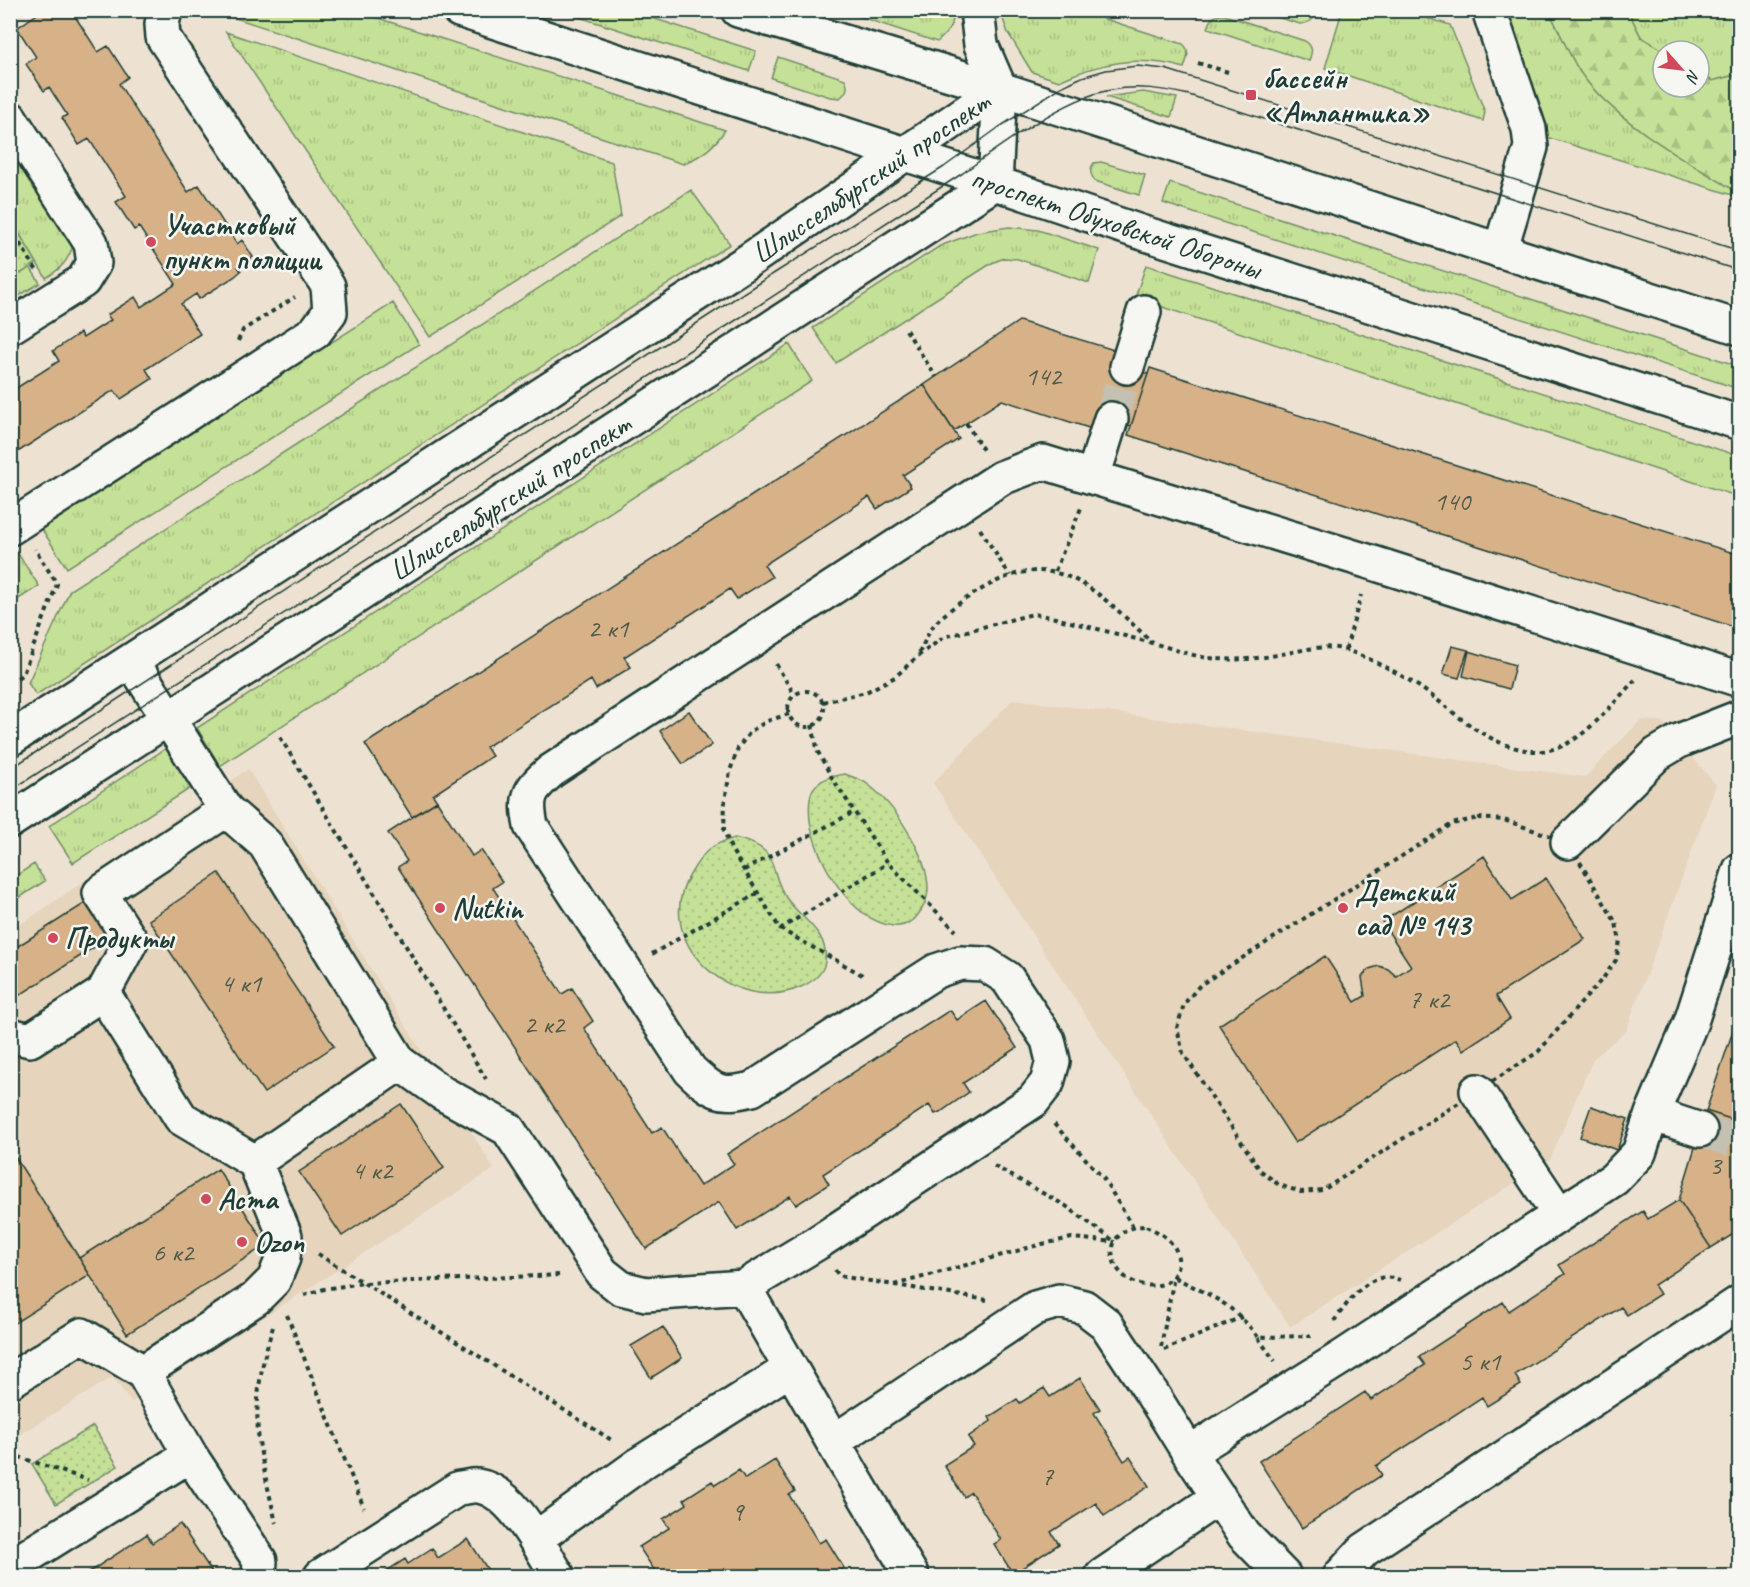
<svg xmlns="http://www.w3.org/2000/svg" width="1750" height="1587" viewBox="0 0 1750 1587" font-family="Caveat,sans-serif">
<defs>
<pattern id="grass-tufts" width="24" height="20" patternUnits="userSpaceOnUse" patternTransform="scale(1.5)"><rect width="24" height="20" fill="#c5e097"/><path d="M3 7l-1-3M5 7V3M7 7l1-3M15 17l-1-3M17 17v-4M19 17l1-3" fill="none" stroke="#a9c183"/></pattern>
<pattern id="forest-firs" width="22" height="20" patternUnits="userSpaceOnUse" patternTransform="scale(1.5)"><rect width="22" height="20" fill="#c5e097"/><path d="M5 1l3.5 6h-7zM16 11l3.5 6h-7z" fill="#a9c183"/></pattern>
<pattern id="park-dots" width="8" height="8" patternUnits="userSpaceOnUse" patternTransform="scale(1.5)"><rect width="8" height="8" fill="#c5e097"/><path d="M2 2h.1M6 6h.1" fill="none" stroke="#a9c183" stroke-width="1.8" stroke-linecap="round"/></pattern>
</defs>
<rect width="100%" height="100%" fill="#ede2d2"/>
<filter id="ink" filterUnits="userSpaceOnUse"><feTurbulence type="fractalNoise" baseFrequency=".0167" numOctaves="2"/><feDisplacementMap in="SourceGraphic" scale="12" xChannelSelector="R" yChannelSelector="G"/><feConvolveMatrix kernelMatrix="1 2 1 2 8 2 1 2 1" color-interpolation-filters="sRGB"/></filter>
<g filter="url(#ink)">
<path fill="#e6d4bc" d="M1013 699 1585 777 1641 720 1662 721 1716 785 1626 1031 1593 1059 1550 1160 1290 1327 933 783Z
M248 769 494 1169 131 1403 113 1377 11 1440V931Z"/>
<path fill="url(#grass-tufts)" stroke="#728e66" stroke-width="1.5" d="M214 11H356L725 130C714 147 702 156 683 164Z
M560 11H630L756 51 749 71Z
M842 11H955C953 25 948 33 937 42Z
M1000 11H1080L1183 44C1191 51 1187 59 1184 68 1140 55 1100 62 1059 81L1032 72 1008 33Z
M1255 11H1318C1314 20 1310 23 1300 24Z
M1342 11H1404L1450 25 1485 112 1483 121 1325 68Z
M1505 11H1549L1580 72 1671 151 1739 193V197L1540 135Z
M1628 11H1739V74L1712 81 1699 73V51H1664L1641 37Z
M1221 14 1305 41C1314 47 1312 52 1309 61L1208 28 1212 18Z
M226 32 612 162 621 216 430 337Z
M778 57 845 79C849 88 847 92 840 98L830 97 771 78Z
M1143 92 1177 98 1171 117 1106 97Z
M21 152 74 243C68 261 62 268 46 278L11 220V158Z
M1101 162 1145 175 1139 195 1095 181C1090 174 1089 170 1094 163Z
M1170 183 1739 366V389L1163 203Z
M691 190 730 244 36 695 28 683 70 590Z
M1009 227 1038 230 1099 250 1089 283 1018 259 1004 258 992 263 836 363 813 328 940 246 977 232Z
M1146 265 1739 456V497L1135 298Z
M30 267 40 283 11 301V280Z
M393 303 419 344 67 568 41 528Z
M789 344 812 381 220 766 197 728Z
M13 546 39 586 11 604 10 547Z
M165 749 175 756 194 786 73 863 49 826Z
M34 864 45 881 11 903V879Z"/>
<path fill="url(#forest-firs)" stroke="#728e66" stroke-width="1.5" d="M1549 11H1628L1641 37 1664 51 1663 87H1699V73L1712 81 1739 74V193C1690 163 1612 120 1580 72 1568 53 1559 30 1549 11Z"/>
<path fill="url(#park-dots)" stroke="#728e66" stroke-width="1.5" d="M11 220 37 263 11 280H10Z
M845 774C852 777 860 779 866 783 894 803 929 856 928 891 927 901 923 909 917 916 912 923 902 927 893 926 850 920 816 860 810 821 809 811 808 798 813 789 821 778 833 776 845 774Z
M735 838C784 849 766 869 787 899 803 921 829 932 825 962 823 974 812 982 801 987 734 1017 648 941 691 873 704 851 711 844 735 838Z
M93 1426 118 1466 56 1504 32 1464Z"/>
<path fill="#d7b288" stroke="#1f3d34" stroke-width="1.5" d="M43 10H71L98 52 108 46 128 77 119 84 188 192 199 185 237 244 242 240 253 257 238 267 241 271 234 277 199 299 196 294 181 304 200 334 146 369 152 379 121 399 114 390 10 457V392L59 361 53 351 80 333 83 338 111 320 107 315 135 297 141 307 176 284 139 227 134 230 116 202 126 196 89 139 79 145 62 118 67 115 49 87 44 91 26 64 36 57 17 28Z
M1019 321 1121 352 1127 367 1148 374 1131 426 1100 416 1095 430 1002 400 954 431 924 385Z
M1150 368 1740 555V629L1128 435Z
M924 385 959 439 903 475 911 487 877 509 869 497 764 565 772 577 737 599 730 589 624 657 631 667 596 689 591 680 486 747 492 756 433 795 437 801 412 817 365 744Z
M1452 646 1468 650 1459 678 1443 674Z
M1469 651 1515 665 1509 689 1463 676Z
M689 711 712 745 683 764 660 731Z
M437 801 472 856 481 850 499 877 502 882 493 888 562 994 572 988 593 1021 584 1028 652 1133 662 1127 700 1186 734 1164 727 1154 950 1010 957 1020 986 1001 1017 1048 963 1083 969 1092 942 1111 935 1114 929 1105 823 1174 829 1184 796 1205 790 1196 737 1230 719 1202 646 1249 398 867 407 861 388 833Z
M1484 856 1512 900 1546 878 1585 939 1496 996 1510 1019 1463 1050 1456 1039 1295 1143 1219 1025 1325 956 1355 1002 1365 996 1362 977 1369 969 1379 966 1388 969 1396 976 1411 966 1382 922Z
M219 873 334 1046 264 1093 149 920Z
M87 902 110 937 20 995 10 980V951Z
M1740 1010V1122L1706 1111Z
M401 1104 444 1168 342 1236 299 1172Z
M1591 1106 1628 1119 1617 1150 1580 1137Z
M1706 1111 1740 1122V1230L1711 1248 1679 1200Z
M10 1149 90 1275 10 1326Z
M218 1169 266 1245 127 1334 79 1258Z
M1679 1200 1711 1248 1654 1285 1660 1294 1627 1315 1621 1307 1515 1375 1521 1385 1487 1406 1482 1397 1376 1466 1382 1475 1302 1528 1259 1461 1365 1392 1371 1400 1425 1365 1419 1357 1503 1302 1509 1311 1565 1274 1559 1265 1643 1211 1648 1219Z
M663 1327 682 1358 651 1378 631 1346Z
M1080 1378 1100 1409 1094 1413 1124 1461 1130 1457 1149 1486 1104 1516 1096 1503 1051 1532 1059 1544 1013 1574 994 1544 1001 1540 971 1492 964 1497 944 1465 974 1446 968 1437 991 1421 989 1417 1017 1399 1020 1403 1044 1388 1050 1397Z
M775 1460 795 1491 789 1495 819 1543 826 1539 844 1568 831 1576H667L666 1574 658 1576 639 1547 669 1528 663 1519 687 1504 684 1499 712 1481 715 1485 739 1470 745 1479Z
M180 1524 212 1572 205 1576H83L147 1534 152 1543Z
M468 1539 488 1570 482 1574 483 1576H379L405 1559 408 1564 432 1548 438 1558Z"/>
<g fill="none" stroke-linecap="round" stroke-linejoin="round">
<path stroke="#c4c1b2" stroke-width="33" stroke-dasharray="33 16" stroke-linecap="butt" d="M1111 419 1127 367
M1700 1130 1740 1143"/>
<defs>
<path id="minor" d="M459 10 995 183 1000 89 981 45 977 10
M738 10 1000 89
M1489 10 1529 129 1531 147 1500 251
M10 118 91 243 94 263 83 281 10 327
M1127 367 1144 312
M1093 477 1111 419
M10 528 315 332 330 312 328 286 323 278 163 37 162 24 165 10
M132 661 226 810 265 844 400 1063 442 1093 508 1129 602 1273 621 1288 646 1294 744 1287 833 1442 1035 1308 1059 1301 1084 1307 1106 1324 1151 1392 1189 1453 1344 1356 1614 1179 1639 1153 1652 1114 1691 1022 1740 870
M226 810 100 893 131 941 103 993 181 1118 255 1162 400 1063
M1568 842 1657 754 1679 741 1740 717
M10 1035 30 1040 103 993
M1477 1091 1559 1214
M1652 1114 1700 1130
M744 1287 817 1243 1033 1101 1047 1083 1053 1061 1048 1040 1007 978 985 964 960 963 936 971 752 1089C720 1097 713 1092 690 1070L531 826C525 796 529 790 551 771L1001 478 1043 462 1370 562 1740 680
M143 1372 255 1299 274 1280 283 1258 285 1236 255 1162
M10 1381 82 1335 143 1372 190 1455
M833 1442 912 1576
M1189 1453 1244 1535 1284 1576
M535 1539 644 1461 790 1369
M10 1567 190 1455 260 1561 259 1576
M321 1576 459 1488C465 1488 472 1485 478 1486 513 1491 541 1549 558 1576
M1102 1576 1219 1497
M1340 1576 1364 1550 1740 1302"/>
<g id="major">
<path id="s1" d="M10 739 751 259 1000 89 1740 328"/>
<path d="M10 821 995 183 1140 232 1740 423"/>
</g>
</defs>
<use href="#minor" stroke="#1f3d34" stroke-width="38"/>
<use href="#major" stroke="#1f3d34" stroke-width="38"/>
<path stroke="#1f3d34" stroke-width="4" stroke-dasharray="4.5 4.5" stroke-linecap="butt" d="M1198 63 1228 72
M10 228 37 271
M906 330 936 377
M238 341 243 330 295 297
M966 423 983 450
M980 529 1010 576
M1055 571 1081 508
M1346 649 1361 595
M919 653C924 644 928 632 934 625 947 610 965 599 982 589 1059 543 1099 594 1153 643
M776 664 794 694
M10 683 23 674 57 584 35 549
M788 709a18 18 0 1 1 36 0a18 18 0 1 1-36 0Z
M823 702 866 692 895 677 918 656 944 637 1033 614 1051 617C1086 626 1121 635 1156 644 1174 649 1192 656 1209 658 1234 661 1258 659 1282 654 1304 650 1326 643 1349 651 1374 660 1399 673 1421 688 1457 713 1488 748 1535 751 1576 754 1609 707 1635 680
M789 714 767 721 751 731 738 748 730 771 725 801 724 830 731 849 780 929 866 977
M812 725 818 752 831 776 888 863 956 931
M280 737 486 1079
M1478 818 1504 820 1568 842 1616 923 1620 941 1616 960 1604 977 1538 1052 1323 1190 1301 1192 1279 1185 1260 1170 1183 1053 1177 1028 1184 1004 1200 985 1452 824Z
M744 870 854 812
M780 929 888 863
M652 954 758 893
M1054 1124 1104 1179 1133 1227
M994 1166 1066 1206 1114 1241
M1146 1226C1164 1234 1185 1248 1176 1271 1173 1278 1167 1284 1159 1285 1108 1292 1092 1227 1146 1226Z
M318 1254 613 1441
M835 1270 839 1276 987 1300
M894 1285 1042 1244 1072 1238 1115 1242
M304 1295 324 1289 363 1283 562 1275
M287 1315 364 1508
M1334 1321C1350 1300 1370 1268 1400 1280
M273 1327C261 1363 254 1403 259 1441 263 1469 270 1496 276 1523
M1258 1338 1275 1361
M1161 1347 1174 1277C1211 1296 1231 1302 1258 1337L1311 1336
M1164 1350 1242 1317
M10 1454 88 1480
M1740 1489V1519"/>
<use href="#minor" stroke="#f6f6f2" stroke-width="33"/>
<use href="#major" stroke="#f6f6f2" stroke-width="33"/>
<path stroke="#1f3d34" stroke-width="1.5" d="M10 769 765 279 944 167 998 128 1061 87 1082 77 1106 70 1137 66 1165 69 1740 251
M10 791 963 173C998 147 1068 96 1111 90 1138 85 1163 89 1189 95L1740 271"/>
</g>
</g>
<g fill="#d1495b" stroke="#f6f6f2" stroke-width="2">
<rect x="1245" y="89" width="12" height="12" rx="3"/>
<circle cx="151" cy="242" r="6"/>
<circle cx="440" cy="908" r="6"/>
<circle cx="1343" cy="908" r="6"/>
<circle cx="53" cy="938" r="6"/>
<circle cx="206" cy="1199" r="6"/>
<circle cx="242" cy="1242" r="6"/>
</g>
<g text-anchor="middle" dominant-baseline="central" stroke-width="5" stroke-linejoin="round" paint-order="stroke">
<g font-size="27" fill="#4d5a49">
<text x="1043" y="376">142</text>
<text x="1452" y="501">140</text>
<text x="608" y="628">2 к1</text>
<text x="241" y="983">4 к1</text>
<text x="1429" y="999">7 к2</text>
<text x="544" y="1024">2 к2</text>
<text x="1715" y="1165">3</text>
<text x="372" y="1170">4 к2</text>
<text x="173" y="1252">6 к2</text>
<text x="1480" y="1361">5 к1</text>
<text x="1047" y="1476">7</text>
<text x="737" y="1511">9</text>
</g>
<g font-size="30" font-weight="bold" fill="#1f3d34" stroke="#f6f6f2" text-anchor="start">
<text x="1263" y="78">бассейн<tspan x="1263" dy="34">«Атлантика»</tspan></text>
<text x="163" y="225">Участковый<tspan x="163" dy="34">пункт полиции</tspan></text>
<text x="1355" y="891">Детский<tspan x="1355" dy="34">сад № 143</tspan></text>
<text x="452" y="908">Nutkin</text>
<text x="65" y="938">Продукты</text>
<text x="218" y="1199">Аста</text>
<text x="254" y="1242">Ozon</text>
</g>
<g font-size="30" fill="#1f3d34" stroke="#f6f6f2">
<text stroke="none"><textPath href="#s1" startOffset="1028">Шлиссельбургский проспект</textPath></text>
<text transform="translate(1116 223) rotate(18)">проспект Обуховской Обороны</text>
<text transform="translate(510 497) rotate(-33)">Шлиссельбургский проспект</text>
</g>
</g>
<rect width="1750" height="1587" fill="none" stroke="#f6f6f2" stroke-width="36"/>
<rect x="18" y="18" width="1714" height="1551" fill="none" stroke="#1f3d34" stroke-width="2" filter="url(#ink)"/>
<g transform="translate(1681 69) rotate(118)"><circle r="28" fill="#f6f6f2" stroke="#a0aca6" stroke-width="1.5"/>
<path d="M0-4.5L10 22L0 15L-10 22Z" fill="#d1495b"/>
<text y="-9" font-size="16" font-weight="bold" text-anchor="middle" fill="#1f3d34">N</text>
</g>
</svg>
